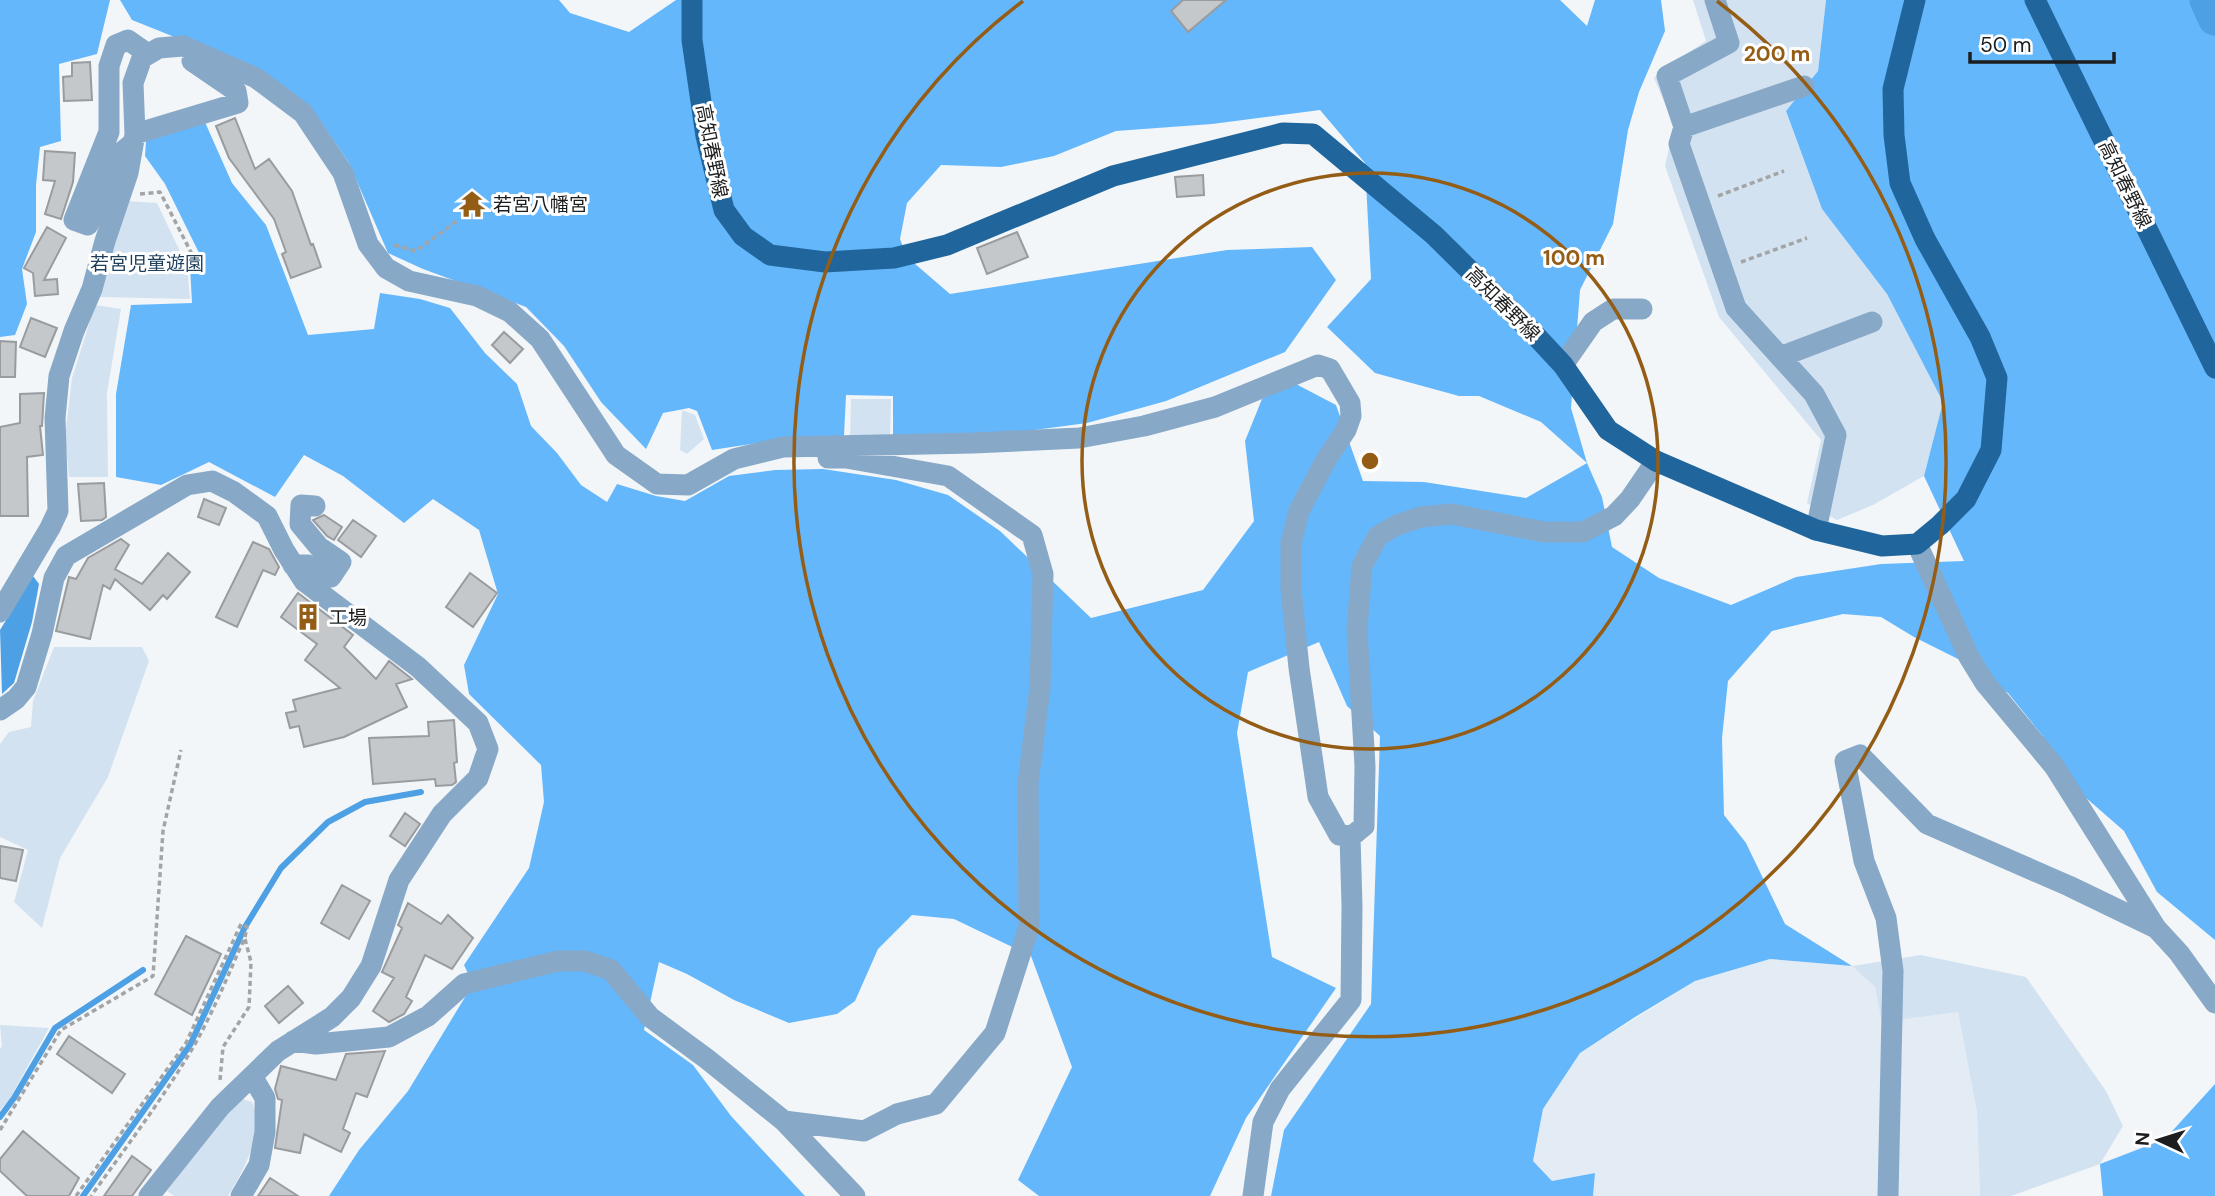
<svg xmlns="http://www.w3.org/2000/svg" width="2215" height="1196" viewBox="0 0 2215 1196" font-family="'DM Sans','Noto Sans JP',sans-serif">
<rect width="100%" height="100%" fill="#f3f6f9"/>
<path fill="#e3ecf5" d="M1770 959 1852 966 1875 987 1883 1022 1958 1011 1977 1112 1980 1196H1593L1595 1173 1552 1181 1533 1161 1543 1109 1580 1053 1695 981Z"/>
<path fill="#d3e2f1" d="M1693 0H1826L1818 71 1786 111 1822 209 1887 294 1943 402 1924 476 1873 505 1837 520 1807 503 1821 440 1719 317 1665 166 1674 126 1654 78 1663 69 1706 41Z
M127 201 157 203 187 266 190 299 100 297Z
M95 305 121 309 107 393 108 477H69L65 436 72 378Z
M851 399H891L890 440 850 441Z
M682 410 695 415 704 439 687 454 680 450Z
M54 647H142L149 661 108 777 60 858 42 928 14 902 28 850 0 837V744L9 732 31 727 33 701Z
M1921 955 2026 977 2106 1091 2123 1126 2100 1164 2011 1196H1980L1977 1112 1958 1012 1882 1022 1875 987 1852 966Z
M0 1025 49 1028 9 1100 0 1110V1048L2 1047Z
M240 1098 252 1102C265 1132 244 1170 228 1196H174L167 1191 216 1120Z"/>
<path fill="#65b7fc" d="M0 0H110L97 54 59 64 61 141 40 147 36 185V232L22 269 27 304 15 335 0 337Z
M120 0H559L570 13 629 32 676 0H1560L1587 26 1595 0H1661L1665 31 1639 92 1628 130 1613 224 1580 290 1571 408 1587 463 1602 497 1612 547 1659 578 1731 605 1796 577 1881 564 1964 561 1924 476 1943 402 1887 294 1822 209 1786 111 1818 71 1826 0H2215V940L2157 892 2124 831 2077 790 2042 735 2008 693 1966 663 1914 637 1881 617 1843 614 1772 631 1728 681 1722 738 1724 815 1746 843 1785 924 1852 966 1770 959 1695 981 1635 1017 1580 1053 1543 1109 1533 1161 1552 1181 1595 1173 1593 1196H1271L1284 1130 1371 1004 1380 736 1347 706 1319 642 1248 672 1237 733 1272 957 1336 988 1246 1118 1210 1196H1039L1018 1180 1072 1067 1031 956 954 919 912 915 878 949 855 1001 837 1014 789 1023 734 1000 687 974 659 962 644 1030 693 1065 731 1116 805 1196H329L359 1150 408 1091 473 984 464 965 529 868 544 802 541 765 469 694 464 665 498 594 479 530 433 499 404 523 343 476 304 455 275 497 209 462 161 485 116 477V394L131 305 192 303 190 267 204 263 165 184 145 156 146 141 204 120 232 183 266 225 308 335 374 329 380 293 420 299 450 308 485 353 517 384 531 426 557 453 581 485 607 502 617 484 656 496 685 501 729 476 775 470 823 469 896 480 948 495 1000 531 1091 618 1203 590 1254 521 1245 441 1262 399 1294 383 1336 405 1363 481 1424 482 1526 498 1587 463 1541 422 1479 396H1459L1375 373 1327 327 1371 279 1365 163 1320 110 1212 124 1116 131 1054 156 1001 167 941 165 907 203 900 239 907 257 950 294 1227 250 1312 247 1336 280 1285 352 1166 401 1087 423 1005 434 893 440V396L846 395 844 436 783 439 712 450 697 411 689 408 663 413 646 449 601 402 564 346 526 307 423 269 388 253 349 163 310 106 260 71 132 20Z
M2215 1084V1196H2103L2100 1164 2165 1139Z"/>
<path fill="#4ea0e4" d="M33 576 39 584 32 622 14 683 2 694 0 630Z"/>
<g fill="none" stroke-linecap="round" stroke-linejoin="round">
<path stroke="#4ea0e4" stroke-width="6" d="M0 1117 14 1098 55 1028 143 970
M83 1196 190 1045 245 927 281 868 328 822 365 802 421 792"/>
<path stroke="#4ea0e4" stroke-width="35" d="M2207 0 2215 18"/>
</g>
<path fill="#c5c8cb" stroke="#999c9f" stroke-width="2" d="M1183 0H1226L1188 32 1171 11Z
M90 62 92 100 64 101 63 77 72 76V63Z
M235 118 255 169 269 159 292 191 311 245 313 244 321 267 291 278 282 254 286 252 274 219 229 158 216 126Z
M45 151 75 153 73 182 61 219 45 214 55 181 43 180Z
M1203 175 1204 195 1177 197 1175 177Z
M47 227 66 238 44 280 57 279 58 294 35 296 33 273 24 268Z
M1017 232 1028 257 987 274 977 248Z
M31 318 57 328 45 357 20 347Z
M504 332 523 349 510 363 492 345Z
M0 341 16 342 15 377H0Z
M44 393 42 426H40L43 455 27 457 28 516H0V427L20 423V394Z
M104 483 106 517 102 520 81 521 78 484Z
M204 499 226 508 219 525 198 517Z
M324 515 342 527 334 540 327 536 313 520Z
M353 520 376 536 361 557 338 540Z
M121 539 129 545 115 569 142 584 168 553 190 572 167 599 163 595 150 610 115 579 110 589 103 585 90 639 56 631 69 577 76 579 88 558Z
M253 542 269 549 279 567 275 575 263 570 237 627 216 617Z
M470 573 497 593 473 627 446 607Z
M298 593 353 635 344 647 376 679 389 661 412 679 396 684 407 707 344 737 304 747 299 726 290 728 286 713 296 711 293 700 340 688 305 660 317 644 281 617Z
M454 720 457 762 454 763 456 782 452 785 436 786 435 779 373 784 369 738 429 736 428 722Z
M405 813 420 824 405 846 390 836Z
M0 846 23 850 16 881 0 878Z
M342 885 370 901 349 939 321 923Z
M408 903 441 924 448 915 473 938 452 969 425 955 406 997 412 1001 404 1014 389 1022 373 1011 394 978 382 972 402 928 398 925Z
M186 936 221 954 192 1015 155 994Z
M288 986 303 1003 279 1023 265 1006Z
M69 1036 125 1074 112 1093 57 1054Z
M385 1051 367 1097 356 1093 343 1129 350 1133 341 1152 304 1134 300 1153 275 1148 282 1100 278 1099 275 1089 281 1066 336 1080 346 1054Z
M23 1131 79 1178 69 1196H27L0 1171V1159Z
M132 1156 151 1170 132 1196H104Z
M270 1178 298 1196H258Z"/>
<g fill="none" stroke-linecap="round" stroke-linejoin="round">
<path stroke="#a2a4a6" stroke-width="3.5" stroke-dasharray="5 3.5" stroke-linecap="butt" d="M140 194 160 192 195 260
M1718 196 1784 171
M394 245 416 251 457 221
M1741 262 1807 238
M220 1080 223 1047 249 1007 251 962 245 939
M0 1130 61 1030 153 976 163 831 181 750
M76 1196 186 1043 241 924 247 927 245 937C229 973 214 1010 195 1044 164 1097 127 1146 91 1196"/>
<path stroke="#87a8c7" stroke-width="21" d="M1804 86 1684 127 1679 144 1736 308 1814 394 1836 435 1816 530
M1684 127 1667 76 1729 43 1715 0
M135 134 238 103 236 91 192 61
M133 143 117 156 88 225 74 220 109 132V66L116 45 128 40 148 54
M1780 357 1872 322
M1563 365 1593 322 1613 309H1642
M1917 544 1969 657 1985 683 2054 766 2156 928 2179 953 2215 1003
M293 565H308L331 577 341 562 319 547 300 524 301 505 315 506
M0 612 50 528 58 511 55 418 59 376 74 331 92 289 105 241 128 173 135 134 133 83 142 58 159 48 183 46 256 78 303 113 343 173 368 244 386 268 409 281 477 296 510 312 540 339 616 455 657 484 688 485 734 459 783 447 973 443 1079 438 1144 426 1215 407 1318 365 1330 369 1350 403 1351 416 1346 430 1326 460 1299 511 1291 543V590L1299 668 1318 797 1339 835 1352 836 1364 826 1365 766 1357 629 1362 566 1378 536 1397 525 1421 517 1452 514 1544 532H1583L1614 516 1630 499 1656 461
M0 710 16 699 26 687 42 634 54 578 66 556 187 485 212 481 234 492 267 516 284 550 304 581 418 667 478 723 488 749 478 778 442 814 399 880 371 966 351 998 332 1017 278 1051 220 1107 149 1196
M293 1041 316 1044 389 1037 428 1016 464 984 558 961H585L611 970 650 1017 707 1059 784 1121 864 1131 897 1114 936 1104 995 1033 1029 927 1028 783 1040 688 1043 574 1032 535 948 476 846 458H828
M784 1121 855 1196
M241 1196 259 1165 265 1132V1098L252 1076
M1253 1196 1263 1122 1280 1089 1351 1000 1352 906 1350 836
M1888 1196 1893 971 1886 918 1864 861 1845 761 1860 755 1927 824 2069 886 2156 928"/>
<path stroke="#20669c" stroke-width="21" d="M692 0V40L706 136 724 210 743 236 770 255 825 262 894 258 947 245 1113 176 1283 133 1313 134 1434 235 1536 336 1563 365 1608 430 1656 461 1816 530 1882 546 1917 544 1940 525 1966 499 1991 450 1997 378 1980 337 1925 239 1900 183 1894 135 1893 89 1915 0
M2035 0 2215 368"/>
</g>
<g fill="none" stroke="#945d16" stroke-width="3.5">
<circle cx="1370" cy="461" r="288"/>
<path d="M1717 1A576 576 0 1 1 1023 1"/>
</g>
<defs>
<symbol id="temple-bare" viewBox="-9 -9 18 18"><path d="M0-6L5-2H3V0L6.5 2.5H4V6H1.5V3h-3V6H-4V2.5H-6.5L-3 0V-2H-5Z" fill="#945d16" stroke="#fff" stroke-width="2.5" paint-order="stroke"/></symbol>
<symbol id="building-bare" viewBox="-9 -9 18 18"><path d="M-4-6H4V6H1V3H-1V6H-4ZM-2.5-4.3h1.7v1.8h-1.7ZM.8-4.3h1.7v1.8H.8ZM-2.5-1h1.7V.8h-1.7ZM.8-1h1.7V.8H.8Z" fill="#945d16" stroke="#fff" stroke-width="2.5" paint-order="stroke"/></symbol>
</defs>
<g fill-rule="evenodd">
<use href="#temple-bare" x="453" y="185" width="38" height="38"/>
<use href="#building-bare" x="289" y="598" width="38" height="38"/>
</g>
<g text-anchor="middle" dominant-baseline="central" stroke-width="6" stroke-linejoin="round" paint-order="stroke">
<g font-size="19" fill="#1c1d1e" stroke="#fff">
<text transform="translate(712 151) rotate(79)">高知春野線</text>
<text transform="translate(2125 184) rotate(64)">高知春野線</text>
<text transform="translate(1503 304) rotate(45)">高知春野線</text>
</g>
<g font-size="19" fill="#1c1d1e" stroke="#fff" text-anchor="start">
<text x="493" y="204">若宮八幡宮</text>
<text x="329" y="617">工場</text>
</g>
<g font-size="19" fill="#1d3f5c" stroke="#fff">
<text x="147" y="263">若宮児童遊園</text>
</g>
</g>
<circle cx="1370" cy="461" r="10" fill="#945d16" stroke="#fff" stroke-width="3.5"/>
<g font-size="21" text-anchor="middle" font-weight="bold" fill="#945d16" stroke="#fff" stroke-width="6" stroke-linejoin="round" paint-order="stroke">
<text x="1777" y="61">200 m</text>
<text x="1574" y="265">100 m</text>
</g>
<g transform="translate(2159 1140) rotate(274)" stroke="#ffffff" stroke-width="5" paint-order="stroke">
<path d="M0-5L12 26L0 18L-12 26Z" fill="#1c1d1e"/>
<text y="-10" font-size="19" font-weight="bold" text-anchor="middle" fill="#1c1d1e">N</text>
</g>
<path d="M1970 52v10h144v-10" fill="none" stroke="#1c1d1e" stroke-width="3.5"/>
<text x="1980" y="52" font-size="21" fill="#1c1d1e" stroke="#ffffff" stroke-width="5" paint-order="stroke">50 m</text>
</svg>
